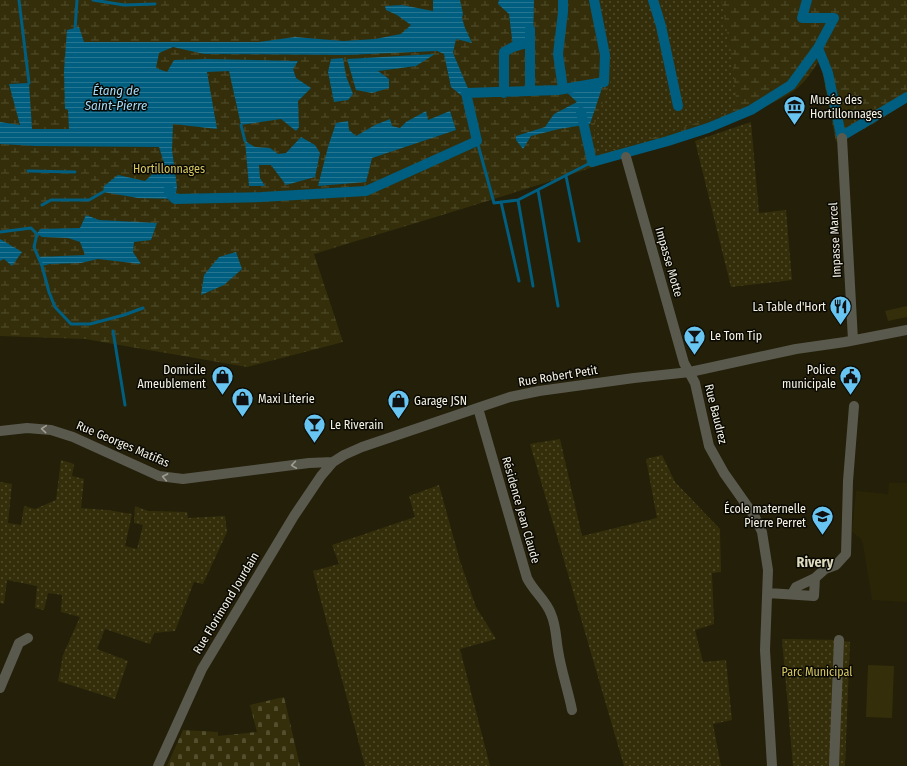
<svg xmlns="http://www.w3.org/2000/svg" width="907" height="766" viewBox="0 0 907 766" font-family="'Fira Sans Condensed',sans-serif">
<defs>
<pattern id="wetland-marsh" width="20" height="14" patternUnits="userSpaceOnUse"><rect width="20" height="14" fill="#342f0a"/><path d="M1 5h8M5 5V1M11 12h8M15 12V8" fill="none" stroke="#524e2e"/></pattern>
<pattern id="cemetery-stones" width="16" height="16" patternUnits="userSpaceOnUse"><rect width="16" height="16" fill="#342f0a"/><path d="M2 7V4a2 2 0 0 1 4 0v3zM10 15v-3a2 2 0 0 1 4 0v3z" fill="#524e2e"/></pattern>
<pattern id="park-dots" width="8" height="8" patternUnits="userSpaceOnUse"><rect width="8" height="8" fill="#342f0a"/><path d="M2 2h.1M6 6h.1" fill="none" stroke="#524e2e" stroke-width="1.8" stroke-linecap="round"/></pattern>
<pattern id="water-rules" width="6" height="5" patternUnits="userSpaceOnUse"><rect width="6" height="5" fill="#005e80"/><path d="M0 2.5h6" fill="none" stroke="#267692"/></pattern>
</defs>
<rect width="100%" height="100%" fill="#231f09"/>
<path fill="#2a2507" d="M889 483H907V602L872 600 863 544 861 539 852 532 856 491 888 494Z"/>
<path fill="url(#wetland-marsh)" d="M0 0H907V102C884 117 862 132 836 142L821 65 819 61C810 74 803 86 789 94 747 118 699 130 654 146 542 186 427 219 314 254L343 342 247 367 85 339 0 336Z"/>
<path fill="url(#cemetery-stones)" d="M284 697 300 766H167L183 730 218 732V736L257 732 250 705Z"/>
<path fill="url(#park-dots)" d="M599 0H721L732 58 737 109 641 142 596 155 594 126 611 80 610 59Z
M751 122 759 213 786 210 792 280 731 287 695 141Z
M560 439 582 536 657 518 646 459 662 455 675 482 720 529 721 572 712 573 714 624 695 630 703 662 726 660 732 720 713 724 721 766H624L530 444Z
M61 460 74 464 72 476 84 479 81 508 107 510 132 514 125 546 137 549 143 525 134 523 135 506 148 511 187 512 188 518 225 516 227 532 203 584 194 582 175 631 154 633 150 644 105 629 97 649 128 661 115 699 58 681 63 655 80 617 61 612 62 595 48 593 44 610 35 608 37 586 7 580 4 604 0 603V482L12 484 8 523 21 525 24 506 35 509 56 500Z
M439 485 460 561 476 607 496 639 460 649 490 766H365L313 571 339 564 332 545 415 517 409 496Z
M782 639 839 640 850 642 845 766H793Z"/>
<path fill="#342f0a" d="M907 306V317L888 321 885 311Z
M868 665 894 666 892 718 866 717Z"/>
<path fill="url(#water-rules)" d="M433 0H460L463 14 462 18 465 28 472 43 456 39 453 53 469 91 475 112 466 115 462 96 451 87 444 54 437 51 346 55 204 54 173 47 159 53 156 68 167 72 174 60 207 59 298 61 293 69 296 78 311 88 298 101 299 127 296 131 281 119 241 125 229 71 207 72 217 129 173 124 172 150 177 187 175 199 138 198 103 192 104 186 118 175 145 181 164 163 159 147 36 146 0 144V122L20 125 9 84 29 83 32 129H69L68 110 65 109 64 71 67 30 79 27 84 42H259L295 37 343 41 375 39 401 34 411 25 397 15 386 10 385 6 402 5 433 11Z
M499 0H534L533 43 530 42 513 47 509 14 498 4Z
M435 54 416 66 378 71 389 79V88L372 93 356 90 347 59Z
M343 58 346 76 353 94 348 100 334 102 328 72 331 59Z
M604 82 590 124 559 129 531 136 523 149 516 140V136L545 127 554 114 577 102 563 89Z
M426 111 428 120 450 111 456 130 372 158 366 182 318 186 328 147 336 123 348 121 349 130 356 136 375 125 390 119 392 126 400 128 406 122Z
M301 137 315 145 320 153 315 177 286 185 271 165H259L260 178 265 186H249L245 141 255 147 270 148 278 154 286 153Z
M86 215 99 220 157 223 151 240 134 242 133 252 141 264 98 259 81 263 50 264 42 266 37 257 85 255 80 242 68 238 42 237 37 234 40 229 80 228Z
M0 239 22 252 12 266 4 259 0 261Z
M236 252 242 269 224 285 201 295 204 275 219 257Z"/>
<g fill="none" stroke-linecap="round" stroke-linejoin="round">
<path stroke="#005e80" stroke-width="3" d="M19 0 29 83
M93 0 124 5 155 4
M75 30 77 0
M241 125 245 141
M477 141 494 203 518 200 592 162
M28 171 75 172
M566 176 579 241
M538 190 558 306
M518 200 533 286
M501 202 519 281
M42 205 51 200H89L103 192
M0 232 31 228 37 234 34 247 42 266 49 292 55 307 71 324H90L124 315 143 308
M113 331 125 405"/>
<path stroke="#005e80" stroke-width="10" d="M563 0V12L558 54 563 89
M653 0 661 26 678 106
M818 48 828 73 841 135 842 136 907 97
M530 91V29
M504 93V52L513 47 530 42
M581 112 592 162 668 141 708 128 751 110 791 85 818 48 834 18H802L807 0
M169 189V193L175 199 262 197 366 191 477 141 466 93 558 90 604 82 605 55 594 0"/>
<path stroke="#5a594e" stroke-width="10" d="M842 138 853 340
M626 157 684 363 695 383 709 446 724 473 755 517 762 532 768 570 765 650 772 766
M478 408 527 578C534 592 546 600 551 614 556 625 556 638 558 650 561 670 568 690 572 710
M0 431 27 428 51 430 73 437 159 476 183 479 309 463 333 462
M815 578 825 569 836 565 846 554 848 481 854 406
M768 593 814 596 815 578 796 587 792 594
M0 688 19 643 28 638
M158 766 202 669 294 516 321 476 333 462 344 455 362 447 510 397 539 391 634 378 690 372 796 349 845 342 907 330
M834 766 839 640"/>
</g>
<defs><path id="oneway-chevron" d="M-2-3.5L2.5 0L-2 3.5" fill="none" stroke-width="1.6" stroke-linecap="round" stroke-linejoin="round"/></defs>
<g stroke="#a09e92">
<use href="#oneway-chevron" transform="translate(44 429) rotate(-175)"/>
<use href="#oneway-chevron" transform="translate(294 465) rotate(172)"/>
<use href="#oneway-chevron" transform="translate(165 477) rotate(-169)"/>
</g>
<defs>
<symbol id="museum-pin" viewBox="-11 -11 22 30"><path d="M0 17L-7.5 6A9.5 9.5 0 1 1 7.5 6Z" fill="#68c4f0" stroke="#0a0903"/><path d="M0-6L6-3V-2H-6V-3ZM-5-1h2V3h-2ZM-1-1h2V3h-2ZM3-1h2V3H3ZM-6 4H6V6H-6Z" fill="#111"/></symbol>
<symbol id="restaurant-pin" viewBox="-11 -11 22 30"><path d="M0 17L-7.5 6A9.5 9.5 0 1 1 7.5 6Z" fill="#68c4f0" stroke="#0a0903"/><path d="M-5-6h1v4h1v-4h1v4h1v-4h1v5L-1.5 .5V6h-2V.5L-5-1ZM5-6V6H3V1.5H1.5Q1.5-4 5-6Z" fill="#111"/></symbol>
<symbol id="bar-pin" viewBox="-11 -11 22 30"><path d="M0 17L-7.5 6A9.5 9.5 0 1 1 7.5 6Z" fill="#68c4f0" stroke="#0a0903"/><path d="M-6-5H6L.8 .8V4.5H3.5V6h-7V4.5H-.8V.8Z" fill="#111"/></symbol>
<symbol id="shop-pin" viewBox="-11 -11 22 30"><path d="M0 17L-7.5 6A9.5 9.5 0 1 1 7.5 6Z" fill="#68c4f0" stroke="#0a0903"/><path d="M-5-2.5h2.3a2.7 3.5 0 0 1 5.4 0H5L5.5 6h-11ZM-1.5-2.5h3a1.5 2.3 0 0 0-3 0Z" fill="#111"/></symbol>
<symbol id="civic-pin" viewBox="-11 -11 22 30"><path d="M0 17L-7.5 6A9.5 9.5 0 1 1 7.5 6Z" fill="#68c4f0" stroke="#0a0903"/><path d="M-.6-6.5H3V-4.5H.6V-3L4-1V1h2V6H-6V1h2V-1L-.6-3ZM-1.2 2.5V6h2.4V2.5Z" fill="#111"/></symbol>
<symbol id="school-pin" viewBox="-11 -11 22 30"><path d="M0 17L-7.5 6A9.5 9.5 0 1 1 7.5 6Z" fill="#68c4f0" stroke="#0a0903"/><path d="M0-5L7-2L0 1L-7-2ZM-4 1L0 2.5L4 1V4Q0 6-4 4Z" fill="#111"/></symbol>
</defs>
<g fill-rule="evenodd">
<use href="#museum-pin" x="782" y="94" width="25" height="34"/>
<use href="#restaurant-pin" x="828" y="294" width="25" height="34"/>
<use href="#bar-pin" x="682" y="324" width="25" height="34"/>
<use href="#shop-pin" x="210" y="364" width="25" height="34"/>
<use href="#civic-pin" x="838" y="364" width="25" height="34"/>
<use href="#shop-pin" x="230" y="386" width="25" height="34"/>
<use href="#shop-pin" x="386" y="388" width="25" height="34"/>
<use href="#bar-pin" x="302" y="412" width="25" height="34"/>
<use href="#school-pin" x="810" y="504" width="25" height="34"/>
</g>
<g text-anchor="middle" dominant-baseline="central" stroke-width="3" stroke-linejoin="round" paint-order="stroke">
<g font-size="12" fill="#f5f3e5" stroke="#0a0903" text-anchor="start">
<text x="810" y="100">Musée des<tspan x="810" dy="14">Hortillonnages</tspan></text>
<text x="826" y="307" text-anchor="end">La Table d'Hort</text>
<text x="710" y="336">Le Tom Tip</text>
<text x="206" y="370" text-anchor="end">Domicile<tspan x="206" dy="14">Ameublement</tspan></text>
<text x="836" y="370" text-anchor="end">Police<tspan x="836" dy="14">municipale</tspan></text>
<text x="258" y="399">Maxi Literie</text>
<text x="414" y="401">Garage JSN</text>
<text x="330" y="425">Le Riverain</text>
<text x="806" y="509" text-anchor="end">École maternelle<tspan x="806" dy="14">Pierre Perret</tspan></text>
</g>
<g font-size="12" fill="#d5c661" stroke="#0a0903">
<text x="169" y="169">Hortillonnages</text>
<text x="817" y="672">Parc Municipal</text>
</g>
<g font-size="12" fill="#f5f3e5" stroke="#0a0903">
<text transform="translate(835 240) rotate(-93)">Impasse Marcel</text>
<text transform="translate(669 262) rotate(74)">Impasse Motte</text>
<text transform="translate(558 376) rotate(-9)">Rue Robert Petit</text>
<text transform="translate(716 414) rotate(76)">Rue Baudrez</text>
<text transform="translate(123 444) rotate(23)">Rue Georges Matifas</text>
<text transform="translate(521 510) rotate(74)">Résidence Jean Claude</text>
<text transform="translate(226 603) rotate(-59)">Rue Florimond Jourdain</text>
</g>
<g font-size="13" font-style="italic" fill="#a0dbfa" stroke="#0a0903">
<text x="116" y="90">Étang de<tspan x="116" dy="15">Saint-Pierre</tspan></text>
</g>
<g font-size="14" font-weight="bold" fill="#dddabe" stroke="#0a0903">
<text x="815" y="562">Rivery</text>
</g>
</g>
</svg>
